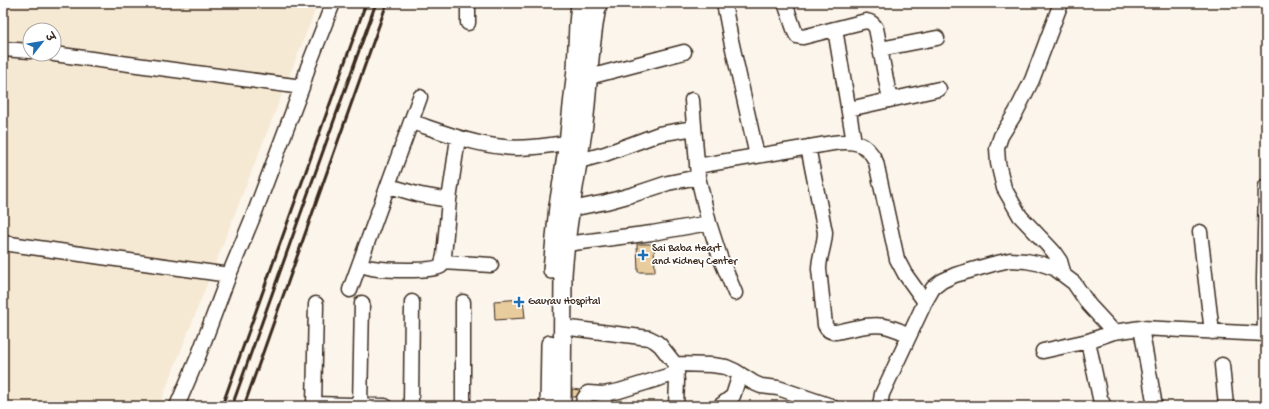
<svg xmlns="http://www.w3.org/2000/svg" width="1269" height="409" viewBox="0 0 1269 409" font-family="'Gochi Hand','Playpen Sans Deva',sans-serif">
<rect width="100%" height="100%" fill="#fbf5eb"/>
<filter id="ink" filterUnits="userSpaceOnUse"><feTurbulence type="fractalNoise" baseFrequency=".025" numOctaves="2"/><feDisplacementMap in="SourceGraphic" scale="8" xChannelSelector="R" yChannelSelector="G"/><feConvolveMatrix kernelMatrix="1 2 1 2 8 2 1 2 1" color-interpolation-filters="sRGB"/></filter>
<g filter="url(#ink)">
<path fill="#f6e9d4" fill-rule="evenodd" d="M3 3H318L159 406H3ZM30 30H54V54H30Z"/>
<path fill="#e9cc9d" stroke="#3b2a1e" d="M637 244H654L655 272H638Z
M523 299 525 318 495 320 494 301Z
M572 389 580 390 576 397H572Z"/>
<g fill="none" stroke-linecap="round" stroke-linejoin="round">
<defs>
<path id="minor" d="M724 3 731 40 757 156
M785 3 795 32 797 36 803 37 866 21C872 22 873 24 876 28L890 100
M1061 3 1032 80 1016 112 1001 136 997 148 998 163 1004 188 1020 216 1053 251 1060 261 1064 275
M468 23V3
M835 29 854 142
M3 49 30 51
M880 49 937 38
M54 54 302 87
M589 77 684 52
M692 100 698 177 709 223 720 257 735 293
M849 109 939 89
M412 122C442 132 472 144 504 147 525 150 547 145 568 143
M808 147 825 232C825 245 819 256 819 269L825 325C827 330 830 332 836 332 852 329 872 322 889 327 896 329 903 332 909 335
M579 161 605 154 659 134 694 128
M697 166 833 143C853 140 867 142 876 162L897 259 905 274 925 302
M389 186 420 195 449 200
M571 209 606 202 635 194 668 183 698 177
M1200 232 1212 332
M3 243 229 275
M566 244 652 233 709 223
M443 262 491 265
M360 265C364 266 368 267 372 268 384 270 431 272 441 266L444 256 449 200 458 138
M350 290 420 97
M562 327 649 338 655 341 660 345 675 364 677 381 676 406
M1141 328 1155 406
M1265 334 1264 279 1266 186
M1088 341 1100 398 1104 406
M1043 351 1088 341 1114 332 1141 328 1266 334
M675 364 712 365 726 367 735 371 754 383 761 386 778 388 831 406
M1222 365 1226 406
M603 394 605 406
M315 404 385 406
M177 406 198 357 229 275 255 212 302 87 308 67 333 3
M314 406 316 304
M360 406 362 303
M411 406 412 302
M463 406V302
M582 406 584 399 588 393 603 394 619 391 677 373
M720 406 733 396 740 374
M880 406 882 394 925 302 933 288 942 281 955 275 993 264 1010 260 1026 261 1042 264 1054 268 1074 283 1089 305 1114 332"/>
<path id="major" d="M552 270 558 206 568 143 576 69 578 24 580 3
M549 406 550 344
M562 406 563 275C566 225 577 175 584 124 589 84 589 43 598 3"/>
</defs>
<use href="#minor" stroke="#3b2a1e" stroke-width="17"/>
<use href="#major" stroke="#3b2a1e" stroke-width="20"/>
<use href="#minor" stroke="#fff" stroke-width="14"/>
<use href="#major" stroke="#fff" stroke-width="17"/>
<path stroke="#3b2a1e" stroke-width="3" d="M222 406 366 3
M232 406 376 3
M244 406 387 3"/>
</g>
</g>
<g fill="#1f6fb2" stroke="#fff" stroke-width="1.5">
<path d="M641 249h4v4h4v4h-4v4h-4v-4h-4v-4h4z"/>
<path d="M517 296h4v4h4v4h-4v4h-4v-4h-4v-4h4z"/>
</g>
<g text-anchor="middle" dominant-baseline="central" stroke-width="3.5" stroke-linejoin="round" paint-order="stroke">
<g font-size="11" fill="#3b2a1e" stroke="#fff" text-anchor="start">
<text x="652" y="249">Sai Baba Heart<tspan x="652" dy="13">and Kidney Center</tspan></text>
<text x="528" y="302">Gaurav Hospital</text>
</g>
</g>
<rect width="1269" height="409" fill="none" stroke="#fff" stroke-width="16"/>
<rect x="8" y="8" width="1253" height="393" fill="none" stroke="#3b2a1e" stroke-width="1.5" filter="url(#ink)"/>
<g transform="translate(42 42) rotate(59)"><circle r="19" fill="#ffffff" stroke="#b1aaa5"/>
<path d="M0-3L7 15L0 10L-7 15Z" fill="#1f6fb2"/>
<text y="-6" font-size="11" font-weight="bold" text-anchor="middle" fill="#3b2a1e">उ</text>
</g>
</svg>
